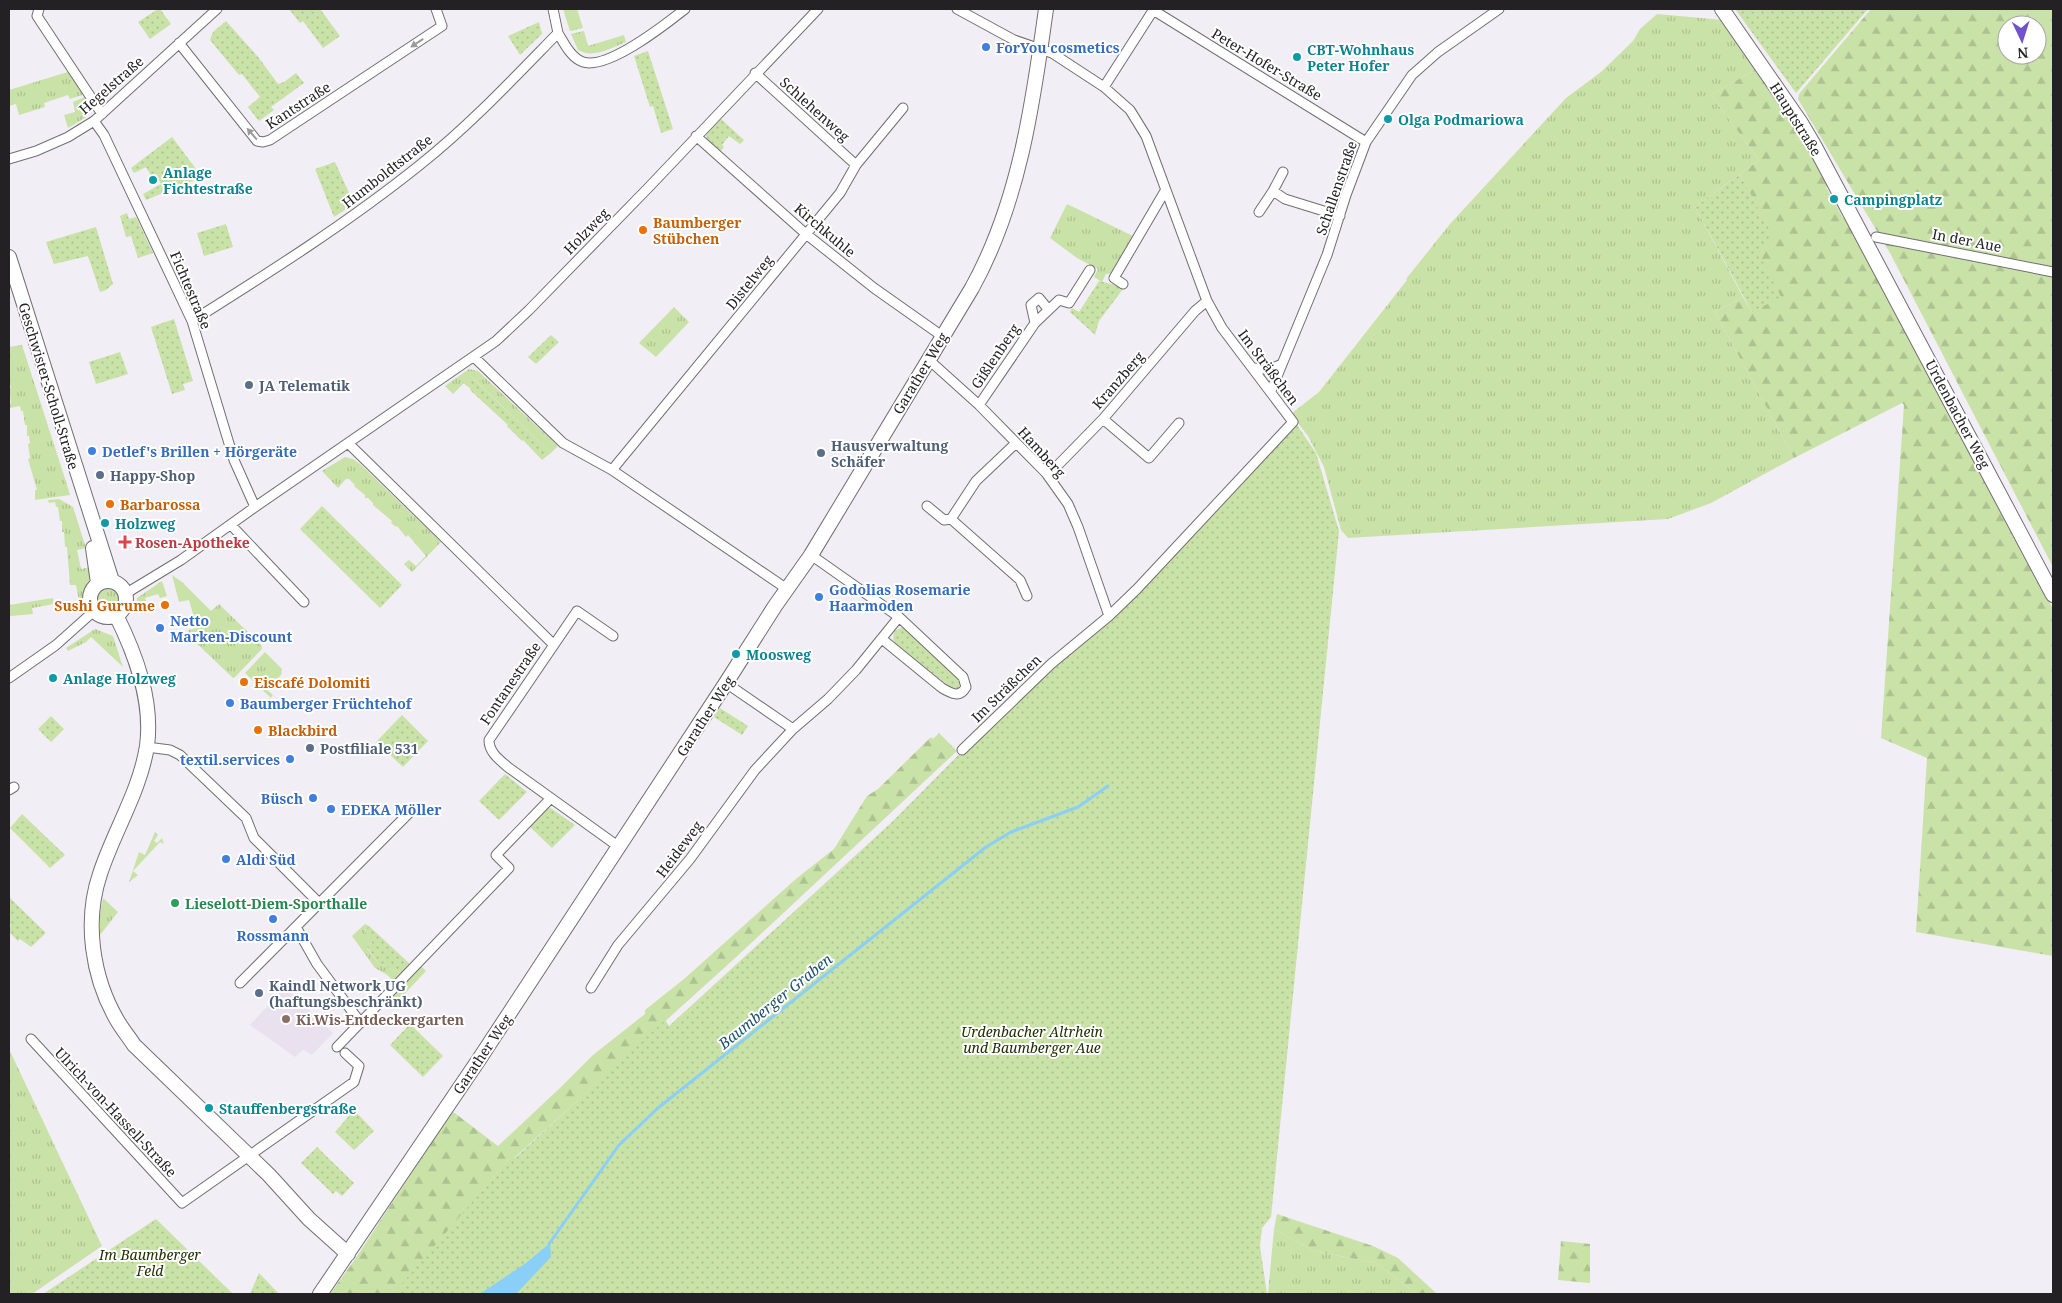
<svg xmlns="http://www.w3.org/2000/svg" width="2062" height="1303" viewBox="0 0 2062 1303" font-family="'Noto Serif',serif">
<defs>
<pattern id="grass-tufts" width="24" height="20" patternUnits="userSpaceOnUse" patternTransform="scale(1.25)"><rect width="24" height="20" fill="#c9e2a7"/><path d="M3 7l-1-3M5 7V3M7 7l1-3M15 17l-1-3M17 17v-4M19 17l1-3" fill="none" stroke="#acc290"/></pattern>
<pattern id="forest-firs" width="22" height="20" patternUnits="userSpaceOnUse" patternTransform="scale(1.25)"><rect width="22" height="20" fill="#c9e2a7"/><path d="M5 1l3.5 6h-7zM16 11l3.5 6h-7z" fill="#acc290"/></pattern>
<pattern id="park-dots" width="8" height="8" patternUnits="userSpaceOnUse" patternTransform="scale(1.25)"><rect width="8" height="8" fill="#c9e2a7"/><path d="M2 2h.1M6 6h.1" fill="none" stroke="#acc290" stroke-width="1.8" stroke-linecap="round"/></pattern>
</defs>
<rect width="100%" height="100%" fill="#f2eef5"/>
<path fill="#eae1ef" d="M288 984 293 989 290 992 333 1033 312 1055 303 1050 295 1057 250 1025Z"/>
<path fill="url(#grass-tufts)" d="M563 9H577L583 28 570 31Z
M1657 14 1723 20 1758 68 1711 95 1759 160 1695 207 1743 297 1715 312 1794 458 1711 503 1668 519 1348 538 1341 530 1324 467 1308 436 1291 414 1319 392 1407 280 1406 279 1450 224 1566 98 1601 72 1633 41 1640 29Z
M584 31 588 46 624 35 626 42C611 48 593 59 578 50L571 34Z
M71 71 85 94 70 99 68 95 44 103 45 107 19 115 16 104 9 106V90Z
M87 96C99 115 83 118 68 128L64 115 75 112 73 102Z
M1067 204 1133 236 1113 273 1106 274 1102 282 1094 277 1098 269 1077 258 1050 238Z
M674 307 689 322 656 357 639 343Z
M22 345 68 488 70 495 35 500V490H37L28 459 30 458 28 444 30 443 29 436H27V425H25L23 411H21L20 406 10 408V403H11L9 388H11L9 380V347Z
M469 369 478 371 558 446 551 453 471 376 453 394 445 386Z
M345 457 353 459 360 464 441 542 412 572 404 564 409 560 416 566 426 556 408 535 406 537 397 526 396 527 391 523 392 521 373 505V503L368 498H365V495L354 486 355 485 349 479H346L338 488 322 471Z
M59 499 73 507 86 548 77 550 81 569 91 567 92 575 83 593 80 606 76 585H70L67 547H65L64 532H62V521H60L58 507H56L55 502 49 503 48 500Z
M172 575 182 582 211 611 219 604 261 645 262 649 235 677 233 678 190 637 188 630 197 628 189 600 179 602Z
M162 581 167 596 160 598 158 594 145 598 146 601 137 604V598Z
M98 599a10 10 0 1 1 20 0a10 10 0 1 1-20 0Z
M53 598 54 604 32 608 33 614 11 616 9 618V605Z
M95 629 113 636 123 667 91 637 86 642 68 651 66 648Z
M265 652 282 669 281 675 267 690 273 695 271 698 245 673Z
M155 832 158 835 154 841 157 843 162 838 164 844 160 842 133 871 138 875 129 882 139 852 145 855Z
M103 898 118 912 100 935V915Z
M365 924 369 926 365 930 372 942 367 948 379 964 402 973 394 981 386 974 375 968 352 936Z
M421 966 426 971 396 1003 390 998Z
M9 1049 102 1246 32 1294H9Z
M1274 1229 1314 1251 1376 1263 1417 1294H1268Z"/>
<path fill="url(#forest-firs)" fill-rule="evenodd" d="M1871 9H2053V567L1890 253 1798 99 1799 94ZM2007 25H2037V55H2007Z
M1758 68 1787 110 1830 185 1826 187 1843 218 1847 216 1936 389 2053 609V956L1916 932 1927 758 1881 738 1904 405 1902 403 1794 458 1715 312 1743 297 1752 312 1756 249 1774 239 1740 174 1759 160 1711 95Z
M939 733 957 751 734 959 514 1158H510L396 1294H330L356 1258 452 1111 498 1146 561 1087 593 1055 645 1014V1010L684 979 797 878 834 849 867 796 878 789 931 737 933 739Z
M1277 1214 1373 1246 1398 1258 1437 1294H1417L1376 1263 1314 1251 1274 1229Z
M1561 1241 1590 1244V1283L1558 1280Z"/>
<path fill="url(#park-dots)" d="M158 9H160L171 24 150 39 138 22Z
M289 9H320L340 36 323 48 303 21 300 23Z
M1735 9H1868L1796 93Z
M226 21 259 58 278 84 284 82 296 73 304 83 271 107 274 110 259 121 248 107 260 97 242 74 239 75 210 40 213 32Z
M539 22 542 34 520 55 508 36Z
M648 51 673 129 661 133 653 106 650 107 634 56Z
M721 119 744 140 740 144 729 136 722 145 724 147 720 152 708 141 706 135Z
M172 137 202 177 146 200 143 194 161 184 156 174 151 176 146 167 134 173 131 168Z
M335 162 354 204 334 217 315 169Z
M1740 174 1775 240 1757 250 1781 297 1752 312 1695 207Z
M127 213 129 219 136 217 153 253 138 258 131 236 126 237 120 216Z
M226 224 233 247 204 256 197 233Z
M96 227 113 284 106 290 100 292 88 256 54 264 46 242Z
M1099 281 1116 285 1123 289 1099 321 1095 335 1070 312 1072 308 1079 312Z
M174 319 193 381 183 384 185 390 172 394 151 327Z
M551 335 559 342 536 364 528 357Z
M120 352 128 374 96 384 89 362Z
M471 376 480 385 551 453 542 460 523 440 522 441 507 426 508 425 470 390V388L463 383Z
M1297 425 1316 453 1339 531 1271 1217 1262 1228 1260 1246 1267 1294H393L510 1158H515L665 1020 669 1026 892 822 1000 713 1101 621 1110 622Z
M322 506 402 585 380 608 300 529Z
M903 627 908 629 957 675 961 682 958 688 954 689 949 686 895 643 893 639 894 631Z
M720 708 748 726 742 735 714 717Z
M402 715 428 741 403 767 376 742Z
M51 716 64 729 51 742 38 729Z
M505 774 527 792 499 820 479 801Z
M549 807 575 825 552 848 530 827Z
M22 814 65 855 50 868 10 828Z
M9 897 46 933 31 947 20 939 18 941 9 932 11 925 9 922Z
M369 926 410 964 402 973 379 964 367 947 372 943 365 930Z
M410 1024 443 1056 423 1077 390 1045Z
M354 1110 374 1131 354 1150 335 1132Z
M317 1147 354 1183 342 1196 336 1191 333 1194 301 1163Z
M156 1219 233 1294H43Z
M259 1273 279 1294H250Z"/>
<path fill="#8acff8" d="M550 1243 551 1257 516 1294H480L526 1263Z"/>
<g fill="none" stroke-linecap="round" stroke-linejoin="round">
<path stroke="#8acff8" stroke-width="3" d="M549 1244 619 1145 658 1108 986 847 1011 832 1078 807 1108 786"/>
<defs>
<path id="street" d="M39 9 37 16 102 114
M957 9 1014 40 1052 53 1104 87 1130 110 1146 136 1207 301 1222 328 1293 422 1137 589 1109 616 1051 664 962 750
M1153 10 1366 142
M558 33C564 43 571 58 583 62 608 70 666 24 685 9
M179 43 257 141 263 142 270 140 442 26 436 9
M755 73 856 165
M1104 87 1154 9
M94 121 104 135 192 321 234 460 255 507
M696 136 806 234 874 288 942 336
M9 159 36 151 68 137 94 121 217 9
M1283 172 1273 191 1285 199 1340 216
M1259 212 1273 191
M1876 237 2053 272
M1123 284 1114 278 1165 191
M192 321C270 272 349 222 421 164 470 125 514 78 558 33L553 9
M1035 323 1031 305 1039 298 1048 309
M474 357 563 443 612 470 787 589
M929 360 979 405 1046 473 1068 504 1078 527 1109 616
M1254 368C1265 370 1272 369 1282 364
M1271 391 1327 255 1346 195 1366 142 1412 75 1438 52 1499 9
M979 405 1035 323 1059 300 1069 303 1090 270
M1103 419 1149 458 1179 423
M348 443 553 644
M1016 443 976 481 951 519 1020 580 1027 596
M612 470 840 193 856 165 903 108
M1046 473 1059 464 1103 419 1195 311 1207 301
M927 506 944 520 951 519
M231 525 304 602
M811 555 899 617 963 677 966 687C960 698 952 694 942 688L882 639
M125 594 181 560 255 507 496 341 529 310 649 187 818 9
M613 636 577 611 489 740C489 753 500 760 509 768L619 847
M9 678 56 645 94 611
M726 683 793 729
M147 747 170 750 180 755 246 818 254 838 320 904
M9 790 14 787
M296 927 317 964 360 1022
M240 983 411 811
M591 988 618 945 690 859 755 770 793 729 828 699 856 670 899 617
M31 1039 182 1203 354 1082 359 1066 345 1053
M337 1047 509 868 496 855 550 799"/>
<path id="secondary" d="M1722 9 1801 123 1814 145 2053 595
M9 257 112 581
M93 548 98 583
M90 599a18 18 0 1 1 36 0a18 18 0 1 1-36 0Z
M116 615C136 655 153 701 147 746 140 791 114 831 100 874 84 921 92 977 117 1020 122 1029 129 1037 134 1045L269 1175 309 1219 348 1254
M320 1294 480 1058 726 683 775 606 811 555 972 288C1019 203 1033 104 1046 9"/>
</defs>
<use href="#street" stroke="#726e74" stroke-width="11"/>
<use href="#secondary" stroke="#726e74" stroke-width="16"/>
<use href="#street" stroke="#fff" stroke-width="9"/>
<use href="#secondary" stroke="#fff" stroke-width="14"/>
</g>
<defs><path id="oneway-solid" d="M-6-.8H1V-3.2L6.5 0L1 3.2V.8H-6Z" transform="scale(1.25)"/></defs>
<g fill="#9c9b9c">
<use href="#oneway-solid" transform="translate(417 43) rotate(147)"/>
<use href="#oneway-solid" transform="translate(252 134) rotate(-131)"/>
</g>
<g fill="#3f7fe0" stroke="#fff" stroke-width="2">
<circle cx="986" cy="47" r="5"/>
<circle cx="92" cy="451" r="5"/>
<circle cx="819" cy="597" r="5"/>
<circle cx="160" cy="628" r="5"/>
<circle cx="230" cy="703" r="5"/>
<circle cx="290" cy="759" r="5"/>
<circle cx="313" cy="798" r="5"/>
<circle cx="331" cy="809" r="5"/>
<circle cx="226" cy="859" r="5"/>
<circle cx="273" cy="919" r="5"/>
</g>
<g fill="#0f9aa8" stroke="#fff" stroke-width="2">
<circle cx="1297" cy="57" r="5"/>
<circle cx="1388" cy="119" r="5"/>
<circle cx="153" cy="180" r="5"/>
<circle cx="1834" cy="199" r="5"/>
<circle cx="105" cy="523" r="5"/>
<circle cx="736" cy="654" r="5"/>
<circle cx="53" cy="678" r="5"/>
<circle cx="209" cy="1108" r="5"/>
</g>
<g fill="#e8710a" stroke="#fff" stroke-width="2">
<circle cx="643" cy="230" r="5"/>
<circle cx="110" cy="504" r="5"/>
<circle cx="165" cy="605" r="5"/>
<circle cx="244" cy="682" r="5"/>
<circle cx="258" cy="730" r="5"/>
</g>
<g fill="#5c6f8a" stroke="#fff" stroke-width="2">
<circle cx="249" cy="385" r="5"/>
<circle cx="821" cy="453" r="5"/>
<circle cx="100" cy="475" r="5"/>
<circle cx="310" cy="748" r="5"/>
<circle cx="259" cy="993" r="5"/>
</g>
<path fill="#e0444e" stroke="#fff" stroke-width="2" d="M122.5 534.5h5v5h5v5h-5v5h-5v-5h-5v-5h5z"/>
<circle fill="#2e9e5b" stroke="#fff" stroke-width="2" cx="175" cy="903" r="5"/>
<circle fill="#8d6e63" stroke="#fff" stroke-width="2" cx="286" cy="1019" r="5"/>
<g text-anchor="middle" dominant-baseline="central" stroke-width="4" stroke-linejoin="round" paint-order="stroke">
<g font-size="14" font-weight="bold" fill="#366cbe" stroke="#fff" text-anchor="start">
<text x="996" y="47">ForYou cosmetics</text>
<text x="102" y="451">Detlef's Brillen + Hörgeräte</text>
<text x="829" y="589">Godolias Rosemarie<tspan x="829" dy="16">Haarmoden</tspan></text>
<text x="170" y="620">Netto<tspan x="170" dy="16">Marken-Discount</tspan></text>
<text x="240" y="703">Baumberger Früchtehof</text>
<text x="280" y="759" text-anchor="end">textil.services</text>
<text x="303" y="798" text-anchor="end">Büsch</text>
<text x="341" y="809">EDEKA Möller</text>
<text x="236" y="859">Aldi Süd</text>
<text x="273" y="935" text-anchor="middle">Rossmann</text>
</g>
<g font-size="14" font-weight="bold" fill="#0d838f" stroke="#fff" text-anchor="start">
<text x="1307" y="49">CBT-Wohnhaus<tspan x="1307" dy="16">Peter Hofer</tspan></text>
<text x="1398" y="119">Olga Podmariowa</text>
<text x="163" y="172">Anlage<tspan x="163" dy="16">Fichtestraße</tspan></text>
<text x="1844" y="199">Campingplatz</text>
<text x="115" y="523">Holzweg</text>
<text x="746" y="654">Moosweg</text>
<text x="63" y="678">Anlage Holzweg</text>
<text x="219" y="1108">Stauffenbergstraße</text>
</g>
<g font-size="14" fill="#232124" stroke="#fff">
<text transform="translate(1267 64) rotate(31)">Peter-Hofer-Straße</text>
<text transform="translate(111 85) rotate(-41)">Hegelstraße</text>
<text transform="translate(298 105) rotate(-33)">Kantstraße</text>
<text transform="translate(815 109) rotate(42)">Schlehenweg</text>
<text transform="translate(1796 119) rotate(58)">Hauptstraße</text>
<text transform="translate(387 171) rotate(-38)">Humboldtstraße</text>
<text transform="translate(1336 188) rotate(-71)">Schallenstraße</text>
<text transform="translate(825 230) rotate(40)">Kirchkuhle</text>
<text transform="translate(586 231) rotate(-46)">Holzweg</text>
<text transform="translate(1967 240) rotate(11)">In der Aue</text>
<text transform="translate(749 282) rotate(-51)">Distelweg</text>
<text transform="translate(191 290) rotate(67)">Fichtestraße</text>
<text transform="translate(995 356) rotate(-56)">Gißlenberg</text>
<text transform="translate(1269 367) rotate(53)">Im Sträßchen</text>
<text transform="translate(920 373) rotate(-59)">Garather Weg</text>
<text transform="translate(1118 380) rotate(-49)">Kranzberg</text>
<text transform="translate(49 386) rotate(73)">Geschwister-Scholl-Straße</text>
<text transform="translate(1958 414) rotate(62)">Urdenbacher Weg</text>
<text transform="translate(1042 452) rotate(48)">Hamberg</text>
<text transform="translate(510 683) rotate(-56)">Fontanestraße</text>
<text transform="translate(1006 688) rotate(-44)">Im Sträßchen</text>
<text transform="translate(705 716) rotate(-57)">Garather Weg</text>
<text transform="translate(679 849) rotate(-53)">Heideweg</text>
<text transform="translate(482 1054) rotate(-56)">Garather Weg</text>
<text transform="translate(116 1112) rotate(47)">Ulrich-von-Hassell-Straße</text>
</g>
<g font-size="14" font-weight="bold" fill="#c56008" stroke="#fff" text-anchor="start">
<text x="653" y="222">Baumberger<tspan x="653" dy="16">Stübchen</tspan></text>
<text x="120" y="504">Barbarossa</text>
<text x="155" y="605" text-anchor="end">Sushi Gurume</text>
<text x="254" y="682">Eiscafé Dolomiti</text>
<text x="268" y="730">Blackbird</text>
</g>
<g font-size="14" font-weight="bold" fill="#4e5e75" stroke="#fff" text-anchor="start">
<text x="259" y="385">JA Telematik</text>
<text x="831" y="445">Hausverwaltung<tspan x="831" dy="16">Schäfer</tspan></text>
<text x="110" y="475">Happy-Shop</text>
<text x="320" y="748">Postfiliale 531</text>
<text x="269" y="985">Kaindl Network UG<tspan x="269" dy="16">(haftungsbeschränkt)</tspan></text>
</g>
<g font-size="14" font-weight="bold" fill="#be3a42" stroke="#fff" text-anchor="start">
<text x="135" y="542">Rosen-Apotheke</text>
</g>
<g font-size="14" font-weight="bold" fill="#27864d" stroke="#fff" text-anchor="start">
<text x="185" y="903">Lieselott-Diem-Sporthalle</text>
</g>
<g font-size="14" font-weight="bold" fill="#785e54" stroke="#fff" text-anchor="start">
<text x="296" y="1019">Ki.Wis-Entdeckergarten</text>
</g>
<g font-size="14" font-style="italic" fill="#202f00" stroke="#fff">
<text x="1032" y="1031">Urdenbacher Altrhein<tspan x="1032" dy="16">und Baumberger Aue</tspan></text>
<text x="150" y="1254">Im Baumberger<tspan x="150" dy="16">Feld</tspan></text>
</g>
<g font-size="15" font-style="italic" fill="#1d526e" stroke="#fff">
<text transform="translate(775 1001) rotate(-39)">Baumberger Graben</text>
</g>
</g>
<rect width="2062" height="1303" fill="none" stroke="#232124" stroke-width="20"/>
<g transform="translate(2022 40) rotate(176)"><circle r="24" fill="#ffffff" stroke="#a7a6a7"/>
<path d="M0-4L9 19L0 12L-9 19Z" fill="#7152cc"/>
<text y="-8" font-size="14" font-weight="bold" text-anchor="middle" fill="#232124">N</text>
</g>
</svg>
